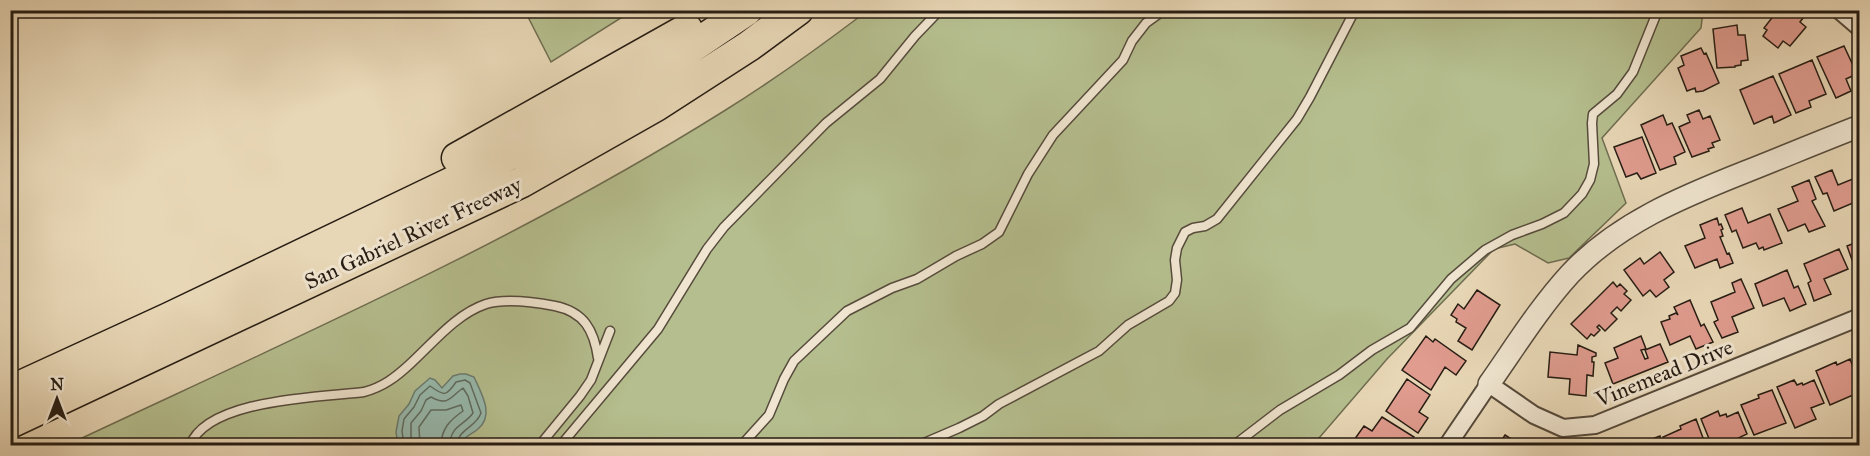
<svg xmlns="http://www.w3.org/2000/svg" width="1870" height="456" viewBox="0 0 1870 456" font-family="'IM FELL Great Primer',serif">
<rect width="100%" height="100%" fill="#e8d7b6"/>
<filter id="stains"><feTurbulence type="fractalNoise" baseFrequency=".00333" numOctaves="4"/><feColorMatrix values="0 0 0 0 .2 0 0 0 0 .09 0 0 0 0 .02 0 0 0 .5 -.17"/></filter>
<radialGradient id="worn" r=".72"><stop offset=".6" stop-color="#630" stop-opacity="0"/><stop offset="1" stop-color="#630" stop-opacity=".3"/></radialGradient>
<path fill="#b5be8e" stroke="#6e6d50" stroke-width="1.5" d="M525 11H632L551 62Z
M867 11H1703L1701 28 1602 138 1626 203 1569 258 1548 263 1515 244 1494 249 1387 359 1313 445 65 446C288 341 515 242 724 111 774 80 821 46 867 11Z"/>
<path fill="#97baae" stroke="#6a7b70" stroke-width="1.5" d="M460 374H466L474 377C481 393 495 415 478 429 471 435 464 435 463 445H398L396 432 399 416 409 404 415 391 430 378 435 380 442 388 453 376Z"/>
<g fill="none" stroke-linecap="round" stroke-linejoin="round">
<path stroke="#5e6b60" stroke-width="1.5" d="M404 446 402 431 404 419 414 407 420 395 430 386C444 396 446 397 456 382L465 380 470 383 481 413C476 428 457 429 457 446
M411 446V423L421 411 426 400 431 397C449 407 451 396 463 388L468 396 473 413C464 426 450 425 450 446
M420 446 419 427 431 410H446L461 405 463 411C450 420 441 429 441 446"/>
</g>
<path fill="#e09c8f" stroke="#261c13" stroke-width="1.5" d="M1778 10H1796L1803 18 1800 22 1806 27 1790 46 1783 41 1778 48 1763 36 1767 30 1764 28Z
M1737 25 1738 35H1745L1748 60 1741 61V65L1735 66V67L1717 68 1713 29Z
M1844 46 1857 74 1846 79 1851 91 1836 98 1817 57Z
M1701 48 1704 54 1706 53 1719 83 1703 91 1696 92 1695 88 1687 91 1678 68 1684 65 1681 56Z
M1812 60 1826 94 1809 101 1811 107 1796 113 1779 74Z
M1773 76 1791 115 1774 123 1772 116 1754 124 1740 90Z
M1699 110 1703 119 1710 116 1720 140 1712 143 1714 147 1708 149 1709 151 1692 157 1679 127 1690 122 1687 115Z
M1663 115 1667 125 1672 123 1685 152 1674 157 1676 164 1660 170 1641 125Z
M1642 137 1656 173 1641 179 1637 173 1626 177 1614 147Z
M1832 170 1838 185 1860 176V200L1834 211 1827 193 1823 194 1815 177Z
M1809 180 1816 199 1812 201 1825 226 1809 232 1805 224 1788 231 1778 209 1798 201 1792 187Z
M1742 208 1748 223 1770 214 1782 243 1764 250 1763 247 1759 249 1756 243 1743 248 1736 230 1732 232 1725 215Z
M1717 218 1719 225 1721 224 1723 229 1721 230 1723 236 1720 237 1727 254 1729 253 1733 263 1720 268 1717 259 1695 268 1685 246 1705 238 1700 225Z
M1860 241V267L1855 268 1847 246Z
M1839 249 1848 269 1824 279 1831 294 1814 301 1808 283 1811 281 1804 264Z
M1660 252 1674 272 1664 280 1669 287 1656 297 1650 290 1643 296 1624 270 1640 258 1644 264Z
M1787 270 1794 288 1798 286 1806 304 1790 311 1784 298 1763 306 1755 284Z
M1741 279 1754 308 1732 317 1738 332 1722 338 1714 322 1718 320 1711 302 1735 292 1732 283Z
M1613 282 1617 287 1620 284 1627 291 1624 294 1631 300 1621 311 1617 307 1611 313 1617 319 1605 331 1599 325 1597 327 1600 330 1594 336 1591 334 1587 339 1571 324Z
M1477 290 1500 305 1472 350 1458 341 1466 328 1456 322 1457 319 1451 315 1458 304 1464 309Z
M1690 300 1701 326 1704 324 1713 342 1696 349 1690 336 1670 345 1661 322 1670 319 1669 316 1676 313 1678 315 1674 307Z
M1426 336 1433 342 1435 339 1466 361 1456 375 1445 367 1431 390 1402 370Z
M1641 336 1646 349 1641 350 1645 359 1648 358 1645 350 1660 344 1668 362 1613 384 1605 363 1618 358 1614 348Z
M1578 345 1596 353V356L1592 357V362H1594L1593 376 1587 375 1586 396 1569 394 1570 379 1548 377 1550 352 1577 355Z
M1850 359 1860 385V392L1830 405 1816 371 1836 362 1837 365Z
M1407 379 1430 395 1419 412 1428 418 1418 433 1386 411Z
M1794 380 1797 385 1802 383 1803 385 1814 380 1824 403 1811 408 1816 419 1795 428 1777 387Z
M1772 390 1786 423 1754 435 1741 405 1759 398 1758 395Z
M1718 411 1720 416 1726 414 1727 417 1738 412 1747 434 1722 446H1712L1701 419Z
M1382 417 1414 437 1408 446H1363L1354 440 1364 426 1372 431Z
M1696 419 1706 446H1668L1663 437 1681 429 1680 426Z
M1505 435 1519 444 1518 446H1498Z
M1660 436 1662 446H1642L1641 443Z"/>
<g fill="none" stroke-linecap="round" stroke-linejoin="round">
<defs>
<path id="service" d="M190 446C206 399 321 397 364 392 383 387 396 377 410 364 433 343 456 314 486 304 506 298 534 302 555 306 584 312 594 330 598 358
M539 446 580 396 591 380 610 331
M560 446 658 329 707 249 724 227 826 123 880 79 915 36 940 10
M741 446 769 415 784 379 794 361 847 311 892 288 917 279 956 256 982 244 999 232 1028 174 1053 135 1123 60 1132 41 1146 23 1164 10
M917 446 959 428 983 416 999 404 1099 351 1128 325 1169 301 1175 293 1177 280 1175 260 1177 248 1185 232 1193 228 1205 226 1217 219 1297 119 1310 97 1355 10
M1233 446 1280 410 1339 375 1372 350 1410 328 1451 279 1485 250 1512 235 1542 224 1564 213 1582 194 1590 180 1594 164 1592 123 1593 114 1617 94 1633 72 1658 10"/>
<path id="minor" d="M1839 10 1860 28
M1447 446 1489 384 1534 415 1563 428 1595 425 1860 317"/>
<path id="tertiary" d="M1489 384C1515 347 1539 308 1570 274 1618 223 1682 197 1745 172 1783 157 1821 141 1860 126"/>
<path id="motorway" d="M457 158 687 29
M10 391 169 318 534 143 652 74 747 10
M10 423 522 182 656 106 749 46 798 10"/>
</defs>
<use href="#service" stroke="#564b3c" stroke-width="11"/>
<use href="#minor" stroke="#564b3c" stroke-width="20"/>
<use href="#tertiary" stroke="#564b3c" stroke-width="24"/>
<use href="#motorway" stroke="#261c13" stroke-width="33"/>
<use href="#service" stroke="#f0e5d0" stroke-width="8"/>
<use href="#minor" stroke="#f0e5d0" stroke-width="16"/>
<use href="#tertiary" stroke="#f0e5d0" stroke-width="21"/>
<use href="#motorway" stroke="#e8d7b6" stroke-width="30"/>
</g>
<g text-anchor="middle" dominant-baseline="central" stroke-width="6" stroke-linejoin="round" paint-order="stroke">
<g font-size="22" fill="#261c13" stroke="#f0e5d0">
<text transform="translate(413 233) rotate(-25)">San Gabriel River Freeway</text>
<text transform="translate(1664 373) rotate(-22)">Vinemead Drive</text>
</g>
</g>
<rect width="1870" height="456" fill="none" stroke="#e8d7b6" stroke-width="36"/>
<rect x="12" y="12" width="1846" height="432" fill="none" stroke="#261c13" stroke-width="3"/>
<rect x="18" y="18" width="1834" height="420" fill="none" stroke="#261c13" stroke-width="1.5"/>
<g transform="translate(57 399)" stroke="#f0e5d0" stroke-width="4.5" paint-order="stroke">
<path d="M0-4.5L10 22L0 15L-10 22Z" fill="#261c13"/>
<text y="-9" font-size="16" font-weight="bold" text-anchor="middle" fill="#261c13">N</text>
</g>
<rect width="100%" height="100%" filter="url(#stains)"/>
<rect width="100%" height="100%" fill="url(#worn)"/>
</svg>
